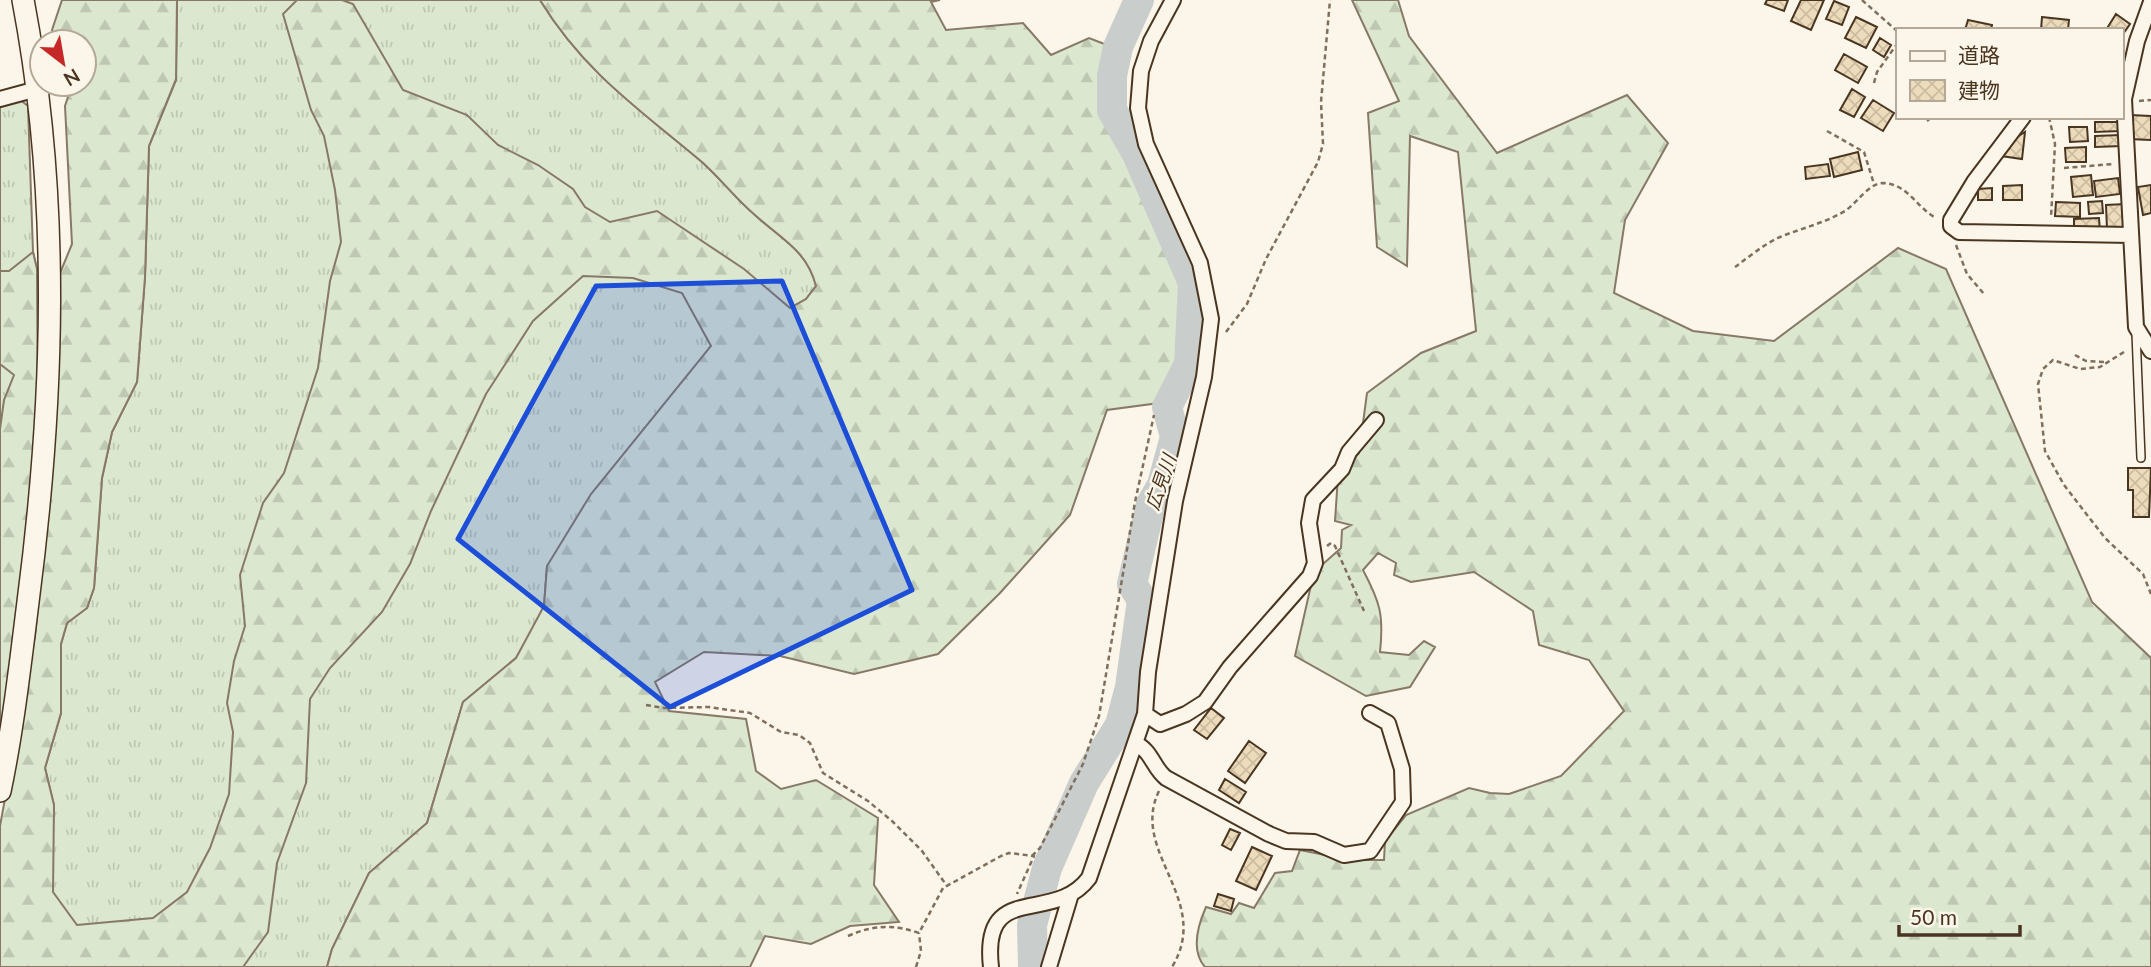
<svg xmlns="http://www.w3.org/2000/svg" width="2151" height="967" viewBox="0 0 2151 967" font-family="Lato,'Noto Sans JP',sans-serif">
<defs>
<pattern id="grass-tufts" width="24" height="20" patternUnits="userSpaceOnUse" patternTransform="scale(1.75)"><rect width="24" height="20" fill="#dce7d0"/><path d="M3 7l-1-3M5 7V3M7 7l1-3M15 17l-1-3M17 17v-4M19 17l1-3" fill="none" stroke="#bec7b2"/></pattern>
<pattern id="forest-firs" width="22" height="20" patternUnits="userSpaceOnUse" patternTransform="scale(1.75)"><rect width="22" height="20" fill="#dce7d0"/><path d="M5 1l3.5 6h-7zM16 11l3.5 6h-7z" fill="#bec7b2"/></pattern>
<pattern id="building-cross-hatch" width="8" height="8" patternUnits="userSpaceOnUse" patternTransform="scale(1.75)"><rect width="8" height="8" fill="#ecdcbc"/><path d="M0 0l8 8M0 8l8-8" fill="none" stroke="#ccbda1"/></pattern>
</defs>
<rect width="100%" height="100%" fill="#fbf6e9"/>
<path fill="url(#grass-tufts)" stroke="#887966" stroke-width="2" d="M177 0H540C584 72 639 109 702 162 721 179 736 199 755 215 780 238 808 251 816 286L806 299 790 308 711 346 547 566 544 606 532 631 516 658 463 702 427 823 369 873 332 949 327 967H36L54 805 45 768 61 713V644L67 623 87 608 94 588 102 478 112 432 137 382 145 277 149 146 176 80Z
M19 99 28 106 33 252 37 269 0 752V104Z"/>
<path fill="url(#forest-firs)" stroke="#887966" stroke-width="2" d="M62 0H177L176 79 149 146 145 277 137 382 112 432 102 478 94 588 87 608 67 623 61 644V713L45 768 54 805 53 892 77 925 153 918 187 892 210 848 229 794 233 732 227 703 234 661 245 626 240 575 263 503 284 473 318 368 330 281 341 242 335 190 324 136 311 110 283 14 297 0H342L353 4 403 90 467 115 498 145 538 165 573 189 585 207 610 222 657 211 744 269 790 308 806 299 816 286C807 250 781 239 755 215 736 199 721 179 702 162 639 109 584 72 540 0H940L931 2 946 30 1023 23 1051 55 1089 38 1107 45 1103 90 1109 122 1182 281V356L1159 403 1107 410 1070 515 1000 593 938 654 854 674 780 656 704 652 655 682 669 711 746 719 756 771 781 789 816 780 878 818 874 885 899 922 850 926 811 944 765 936 750 967H327L332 949 369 873 427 823 463 702 516 658 544 606 547 566 591 494 711 346 682 293 633 278 583 276 533 321 486 394 431 511 410 564 382 612 330 668 310 699 306 783 277 863 268 932 243 967H0V826L35 636 50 486 58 278 72 244 65 106 70 91 68 84H84V42H55L52 30Z
M1352 0H1398L1409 36 1497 153 1627 95 1668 143 1625 220 1614 293 1693 331 1774 341 1898 248 1946 269 2092 602 2151 658V967H1205C1190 950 1198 925 1206 907L1231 914 1239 903 1254 908 1275 873 1292 871 1300 850 1350 860H1384L1385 841 1406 815 1469 788 1490 793 1509 794 1561 776 1624 711 1589 660 1539 645 1533 611 1474 572 1411 582 1394 575 1396 563 1378 553 1363 570C1380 602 1384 615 1380 652L1409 655 1424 641 1435 647 1410 687 1366 696 1295 656 1314 572 1341 548 1342 530 1351 525 1335 521 1338 476 1359 453 1367 393 1421 353 1476 331 1458 152 1410 136 1407 266 1377 247 1368 113 1399 101Z
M33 252 37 269 38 434 0 752V429L4 400 14 375 0 364V271H9Z"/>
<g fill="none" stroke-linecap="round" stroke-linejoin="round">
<path stroke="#c9cecd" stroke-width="30" d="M1033 967 1032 925 1047 868 1084 783 1120 725 1130 687 1142 600 1132 584 1151 504 1162 485 1175 437 1167 407 1189 364 1193 283 1137 154 1112 110V76L1118 47 1139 0"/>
</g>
<path fill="url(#building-cross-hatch)" stroke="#4a3520" stroke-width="2" d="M1767 0H1788L1784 11 1765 4Z
M1801 0H1824L1811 30 1791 21Z
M1834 1 1849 7 1842 25 1826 19Z
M2116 14 2130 24 2121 37V30H2106Z
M1856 17 1877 27 1866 48 1845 38Z
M2042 17 2069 20 2068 30H2041Z
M1968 20 1992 25 1991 30H1965Z
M1880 38 1891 45 1884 57 1873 50Z
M1844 54 1867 67 1858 83 1835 70Z
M1852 89 1865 97 1854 117 1840 110Z
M1873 100 1894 113 1883 131 1861 118Z
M2130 115 2151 116V140L2129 139Z
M2095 122H2120V131L2095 132Z
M2069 127H2087L2088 141 2070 142Z
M2025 132 2022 159 2001 156 2015 138Z
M2120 135 2121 146 2095 147V136Z
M2086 147V162H2066L2065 148Z
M1858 152 1862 170 1834 177 1830 159Z
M1828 164 1830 176 1806 179 1805 167Z
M2091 175 2093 195 2073 197 2071 177Z
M2118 178 2120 194 2096 197 2094 181Z
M2022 185V200H2003V186Z
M2151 185V213L2143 215 2138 187Z
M1992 188V200H1978V189Z
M2102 201 2103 213 2089 214 2088 202Z
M2056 202 2080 203V217L2055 216Z
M2125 204 2126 228 2107 229 2106 205Z
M2099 218 2100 231 2074 232V219Z
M2128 468H2151L2149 517H2133V490H2128Z
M1211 708 1224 718 1207 739 1194 730Z
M1249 741 1266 753 1245 783 1228 771Z
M1225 779 1246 792 1239 803 1219 790Z
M1230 829 1240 833 1231 850 1222 845Z
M1252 847 1272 856 1256 890 1236 881Z
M1218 894 1234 899 1231 911 1214 906Z"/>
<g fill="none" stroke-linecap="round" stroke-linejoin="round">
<defs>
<path id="lane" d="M2136 333 2141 458"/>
<path id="street" d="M2151 2 2137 41 2124 99 2136 327 2151 351
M0 99 37 89
M2023 117 1974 182 1951 220V226L1959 232 2131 235
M1145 714 1160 724 1186 714 1205 702 1230 667 1310 576 1315 563 1309 523 1313 500 1342 469 1349 452 1376 420
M1135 743C1152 751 1153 768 1166 778L1269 834 1286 841 1314 842 1344 855 1370 851 1403 802 1402 769 1388 723 1370 713
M991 967C981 879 1053 926 1089 878L1145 714 1148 672 1175 501 1204 377 1211 319 1200 263 1146 144 1138 108 1141 71 1151 41 1173 0
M1049 967 1071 894"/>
<path id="secondary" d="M0 791C13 729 20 666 28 602 54 402 61 199 23 0"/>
</defs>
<use href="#lane" stroke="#4a3520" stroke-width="10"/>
<use href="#street" stroke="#4a3520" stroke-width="18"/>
<use href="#secondary" stroke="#4a3520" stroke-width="24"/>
<path stroke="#7f6f5c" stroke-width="2.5" stroke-dasharray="5 3.5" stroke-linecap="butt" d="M1862 0 1897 31
M1874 83 1877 72 1897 44
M2139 101 2151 100
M2049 117 2055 144 2051 218
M1927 121 1932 117
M1827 131 1864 152 1874 184
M2064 168 2113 164
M1956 245 1967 274 1984 294
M1735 267C1749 257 1764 244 1780 237 1802 228 1825 223 1845 211 1857 203 1869 183 1883 183 1908 184 1917 208 1936 218
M1226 332 1247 304 1266 259 1318 162 1323 144 1321 102 1330 0
M2124 352 2100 367 2080 369 2053 360 2043 369 2038 384 2045 451 2064 485 2105 538 2143 574 2151 594
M2075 355 2086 361 2105 362
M1327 546 1331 543 1335 546 1364 611
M646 705 664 708 709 707 750 713 781 732 799 735 810 743 823 773 868 801 892 821 922 851 947 886
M1159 791C1129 852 1213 900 1172 967
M1032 856 1040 848 1083 764 1099 716 1135 502 1154 415
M848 936C873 925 893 924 919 933L943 888 1001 856 1009 853 1034 856 1017 894
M916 967 921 951 919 933"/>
<use href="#lane" stroke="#fbf6e9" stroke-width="7"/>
<use href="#street" stroke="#fbf6e9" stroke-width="14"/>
<use href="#secondary" stroke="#fbf6e9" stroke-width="21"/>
</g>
<path fill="#1d4ed8" fill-opacity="0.2" stroke="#1d4ed8" stroke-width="5" stroke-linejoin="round" d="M782 281 912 590 670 707 458 539 596 286Z"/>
<g text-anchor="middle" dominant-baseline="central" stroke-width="5" stroke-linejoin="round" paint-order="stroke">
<g font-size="19" font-style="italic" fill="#4a3520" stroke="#fbf6e9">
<text transform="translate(1160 482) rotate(-71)">広見川</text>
</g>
</g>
<rect x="1896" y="28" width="228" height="91" fill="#fbf6e9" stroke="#b4a999" stroke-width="2"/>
<rect x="1910" y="51" width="35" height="10" fill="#fbf6e9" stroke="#b4a999" stroke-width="2"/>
<text x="1958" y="63" font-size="21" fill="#4a3520">道路</text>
<rect x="1910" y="80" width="35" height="21" fill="url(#building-cross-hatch)" stroke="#b4a999" stroke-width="2"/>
<text x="1958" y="98" font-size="21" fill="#4a3520">建物</text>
<g transform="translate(63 63) rotate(149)"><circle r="33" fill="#fbf6e9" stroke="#b4a999" stroke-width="2"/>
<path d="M0-5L12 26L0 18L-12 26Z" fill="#c62828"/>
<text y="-10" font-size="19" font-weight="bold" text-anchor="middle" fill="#4a3520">N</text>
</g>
<path d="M1899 925v10h121v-10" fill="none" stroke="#4a3520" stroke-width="3.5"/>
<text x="1910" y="925" font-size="21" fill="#4a3520" stroke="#fbf6e9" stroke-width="5" paint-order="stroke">50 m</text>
</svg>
